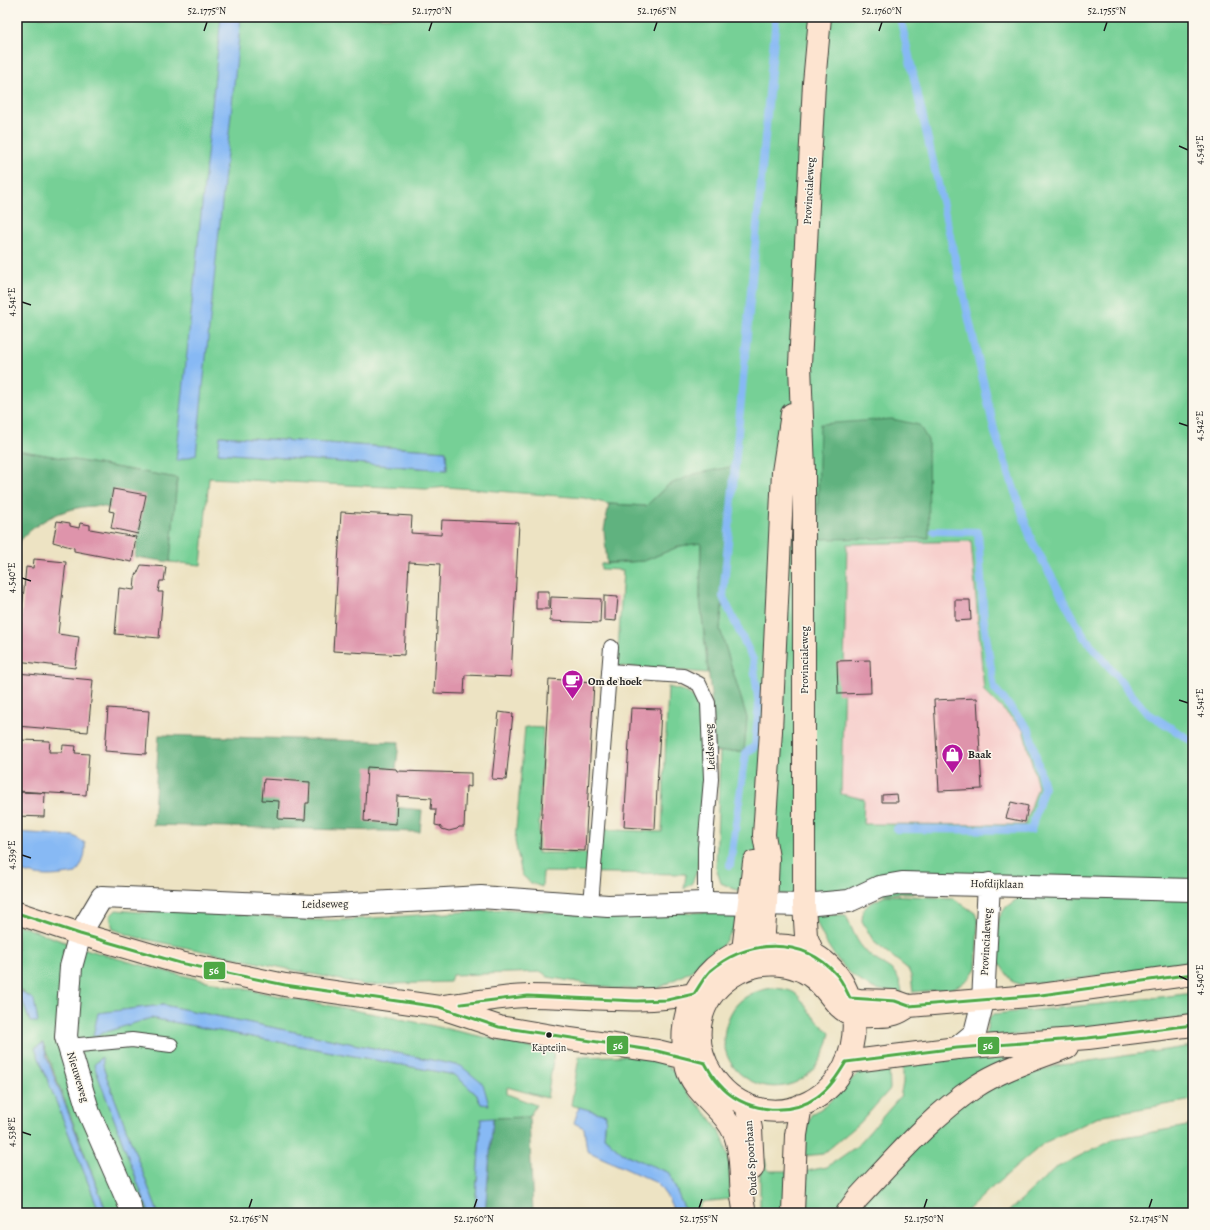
<svg xmlns="http://www.w3.org/2000/svg" width="1210" height="1230" viewBox="0 0 1210 1230" font-family="Alegreya,serif">
<rect width="100%" height="100%" fill="#fbf7ec"/>
<filter id="ink" filterUnits="userSpaceOnUse"><feTurbulence type="fractalNoise" baseFrequency=".025" numOctaves="2"/><feDisplacementMap in="SourceGraphic" scale="8" xChannelSelector="R" yChannelSelector="G"/><feConvolveMatrix kernelMatrix="1 2 1 2 8 2 1 2 1" color-interpolation-filters="sRGB"/></filter>
<filter id="wash" filterUnits="userSpaceOnUse"><feTurbulence type="fractalNoise" baseFrequency=".012" numOctaves="4" result="noise"/><feDisplacementMap in="SourceGraphic" scale="16" xChannelSelector="R" yChannelSelector="G"/><feGaussianBlur stdDeviation="0.9" result="paint"/><feColorMatrix in="noise" values="0 0 0 0 0 0 0 0 0 0 0 0 0 0 0 0 0 1.4 0 .05"/><feComposite in="paint" operator="in"/></filter>
<g filter="url(#wash)">
<rect width="100%" height="100%" fill="#ede3c3"/>
<path fill="#f7d0cd" d="M971 541 984 691 1023 729 1038 787 1025 826 863 824 841 794 847 544Z"/>
<path fill="#76d096" stroke="#497659" fill-rule="evenodd" d="M17 17H1193V880L839 896 743 893 721 883 716 868 720 752 744 751 747 718 720 629 734 466 668 485 646 506 609 504 584 498 447 487 426 489 209 478 201 565 170 562 177 478 17 450ZM220 436 446 451 447 470 219 453ZM971 541 984 691 1023 729 1038 787 1025 825 863 824 864 799 841 794 847 544Z
M701 543 700 598 708 673 617 666 623 570 601 569V564L644 561 680 546Z
M668 687C681 690 692 692 698 704L704 772 702 831 697 871 692 883 684 889 686 874 543 872 542 887 531 883 522 875 515 841 525 727 543 728 538 853H589L590 829 662 832Z
M887 895 953 898 975 913 978 921 976 968 969 978 960 985 950 989 913 992 911 976 908 969 874 942 862 921 863 910 869 904Z
M1020 897H1193V965L1023 985 1013 982 998 962V919L1006 907Z
M174 908 307 920H344L507 909 620 917 674 913 739 911 736 926 719 950 691 971 657 989H615L548 977 542 972 452 975 450 982 365 985 135 937 113 929 110 916 116 910 150 913Z
M814 914 846 915C851 926 855 939 863 948 879 969 899 962 902 993 890 992 879 991 869 986 841 972 823 942 814 914Z
M17 924C130 971 260 992 380 1015 438 1026 496 1040 554 1053L547 1098 507 1087V1094L536 1105 529 1117 481 1119 475 1213H158L104 1070 101 1057 94 1065 149 1213H107L43 1043 35 1048 100 1213H17V1000L23 1002 30 1022 24 992 17 989ZM163 1005 461 1066 489 1104H481L477 1095 455 1075 151 1018 99 1013Z
M773 988C801 990 797 996 812 1015 817 1021 824 1027 830 1033 811 1127 695 1083 731 1013 739 997 756 990 773 988Z
M1193 993V1017L985 1038 989 1018 993 1014 1102 1004Z
M1193 1046V1100L1103 1115 1044 1143 988 1191 965 1213H803L807 1171 827 1167 857 1146 900 1097 903 1083V1062L1012 1052 1023 1077 1055 1066Z
M649 1055 673 1070 685 1090 711 1119 723 1138 730 1163V1199L702 1202 696 1213H686L669 1173 622 1153 604 1137 606 1115 571 1105 579 1057Z
M889 1067 890 1089 860 1123 823 1154 803 1156 804 1135 811 1115 825 1106 859 1072Z
M1193 1125V1213H1007L1054 1169 1113 1139Z
M760 1158 765 1159 767 1169 770 1171H787L786 1213H760Z"/>
<path fill="#60b27f" stroke="#3e674e" d="M892 419 919 425 928 440 929 538 817 539 820 424Z
M17 450 177 478 170 562 135 557 144 497C136 501 124 508 116 509 111 509 106 507 100 506 69 505 35 520 17 545Z
M735 466 720 629 747 718 744 751 714 752 711 694 700 598 701 543 680 546 644 561 607 563 604 530 609 504 646 506 668 485 694 474Z
M159 735 399 742 392 807 422 810 420 832 153 825Z
M529 1117 533 1213H485L493 1118Z"/>
<path fill="#87b9f4" stroke="#526a88" d="M221 17H241L196 455 176 461Z
M220 436 446 451 447 470 218 453Z
M17 832 74 836 85 843C86 855 83 864 76 873 50 877 42 878 17 870Z
M17 989 34 1000 38 1022H30L23 1002 17 1000Z
M163 1005 461 1066 483 1084 489 1105 481 1104 477 1095 455 1075 151 1018 93 1036 98 1013Z
M43 1043 47 1058 107 1213H100L35 1048Z
M102 1057 104 1070 158 1213H149L94 1065Z
M579 1107 606 1115 604 1137 622 1153 669 1173 686 1213H675L668 1198 657 1183 587 1151 584 1128 574 1123Z
M493 1118 485 1213H475L481 1119Z"/>
<g fill="none" stroke-linecap="round" stroke-linejoin="round">
<path stroke="#87b9f4" stroke-width="8" d="M900 17 995 433 1031 539 1083 635 1146 712 1193 742
M897 829 1031 830 1044 787 1029 730 994 688 984 622 978 532 934 531
M730 865 746 753 755 746 759 705 753 660 723 597 776 17"/>
</g>
<g id="blocks">
<path fill="#de94ab" d="M113 489 146 495 138 534 111 528 114 512 109 511Z
M341 512 412 516 411 533 441 535 442 520 519 523 511 677 465 675 464 694 434 693 440 564 409 562 404 655 333 651Z
M57 521 70 523V526L79 528 80 523 90 525V529L136 537 132 562 74 551V548L53 542Z
M34 559 66 562 58 634 79 637 75 668 17 661V630L20 631 26 567 33 568Z
M141 565 166 567 164 581H160L158 592H163L159 638 115 634 119 588 134 590 135 578Z
M536 591H549V609H536Z
M604 596 618 597 616 621 604 620Z
M551 597 601 599 600 623 550 621Z
M955 600H970L971 620 955 621Z
M870 660 871 693 838 694 837 661Z
M17 673 93 680 88 732 17 726Z
M549 679 594 682 585 851 540 849Z
M977 698 982 789 939 791 934 700Z
M108 708 149 711 146 754 105 751Z
M631 708 661 709 655 829 624 827Z
M499 712 513 714 506 780 492 779Z
M20 740 50 741 49 752H62L63 745 76 746 75 753 89 754 86 795 17 791V750H19Z
M367 767 396 769 397 771 471 773V787L466 786 464 827H459L457 829 449 831 442 829 440 826 435 825 436 809H431L432 798 397 796 396 824 364 821Z
M264 779 310 782 309 803H306L305 820 278 819 279 801 262 800Z
M17 792 45 793 44 817 17 816Z
M897 794 898 802H882V795Z
M1011 802 1028 806 1025 822 1006 818Z"/>
</g>
</g>
<g filter="url(#ink)">
<use href="#blocks" fill-opacity="0" stroke="#3b3a35" stroke-width="1"/>
<g fill="none" stroke-linecap="round" stroke-linejoin="round">
<defs>
<path id="lane" d="M609 671 683 676 699 684 708 703 711 779 705 848V903
M591 905 611 647
M69 1046 132 1040 171 1045"/>
<path id="street" d="M957 1048 975 1033 983 1001 989 884
M131 1213 130 1206 89 1113 66 1037 71 967 80 934 102 897 316 906 481 897 608 906 705 903 804 905 849 901 879 887 902 883 1193 890"/>
<path id="secondary" d="M17 913 80 934 180 963 285 985 439 1007 499 1027 570 1039 657 1051 698 1061
M743 950 754 862
M813 953 806 936 804 905V471L800 365 814 83 820 17
M758 959 763 946 766 904 768 858 764 835 771 731 783 472 792 414
M850 998 859 1000 895 1001 909 1006 1041 995 1193 974
M444 1006C472 1003 502 996 529 996 586 996 638 1005 694 994
M846 1062 957 1048 1088 1038 1193 1025
M746 1104 751 1129 753 1168
M745 1213C738 1188 744 1160 735 1135 725 1110 698 1097 688 1072 686 1067 686 1063 685 1058 674 994 720 938 787 946 867 957 876 1068 809 1102 729 1143 656 1029 731 977 757 959 795 960 818 982 830 993 836 1009 853 1015 861 1017 870 1016 878 1016 891 1016 898 1014 909 1006
M793 1213 796 1135 801 1105
M847 1213 857 1199C894 1160 930 1117 975 1087 1002 1069 1036 1059 1067 1047"/>
</defs>
<use href="#lane" stroke="#3b3a35" stroke-width="16"/>
<use href="#street" stroke="#3b3a35" stroke-width="24"/>
<use href="#secondary" stroke="#3b3a35" stroke-width="24"/>
<use href="#lane" stroke="#fff" stroke-width="14"/>
<use href="#street" stroke="#fff" stroke-width="22"/>
<use href="#secondary" stroke="#fde4d0" stroke-width="22"/>
<defs>
<path id="bus-1" d="M17 913 80 934 180 963 285 985 439 1007 499 1027 657 1051 705 1063C709 1070 713 1078 719 1084 742 1111 787 1118 817 1097 830 1088 838 1075 846 1062L957 1048 1088 1038 1193 1025
M461 1004 528 996 637 1001 667 1000 694 994C699 987 704 977 710 971 747 939 802 936 836 974 842 980 846 990 850 998L895 1001 909 1006 1041 995 1193 974"/>
</defs>
<use href="#bus-1" stroke="#fbf7ec" stroke-width="6"/>
<use href="#bus-1" stroke="#4da844" stroke-width="3"/>
</g>
</g>
<path fill="none" stroke="#1c1c1c" stroke-width="1.5" d="M204 31 207 22M429 31 432 22M654 31 657 22M879 31 882 22M1104 31 1107 22M1179 146 1188 150M22 302 31 305M1179 423 1188 426M22 578 31 581M1179 700 1188 703M22 855 31 858M1179 976 1188 980M22 1132 31 1135M249 1208 252 1199M474 1208 477 1199M699 1208 702 1199M924 1208 927 1199M1149 1208 1152 1199"/>
<defs>
<symbol id="cafe-pin" viewBox="-11 -11 22 30"><path d="M0 17L-7.5 6A9.5 9.5 0 1 1 7.5 6Z" fill="#b5179e" stroke="#fbf7ec"/><path d="M-5.5-4.5H6V0H3Q3 3.5 0 3.5H-2.5Q-5.5 3.5-5.5 0ZM3-3.2v2h1.7v-2ZM-6 4.5H4V6H-6Z" fill="#fff"/></symbol>
<symbol id="shop-pin" viewBox="-11 -11 22 30"><path d="M0 17L-7.5 6A9.5 9.5 0 1 1 7.5 6Z" fill="#b5179e" stroke="#fbf7ec"/><path d="M-5-2.5h2.3a2.7 3.5 0 0 1 5.4 0H5L5.5 6h-11ZM-1.5-2.5h3a1.5 2.3 0 0 0-3 0Z" fill="#fff"/></symbol>
</defs>
<g fill-rule="evenodd">
<use href="#cafe-pin" x="560" y="668" width="25" height="34"/>
<use href="#shop-pin" x="940" y="742" width="25" height="34"/>
</g>
<circle fill="#1c1c1c" stroke="#fbf7ec" stroke-width="1.5" cx="549" cy="1035" r="3.5"/>
<g text-anchor="middle" dominant-baseline="central" stroke-width="3" stroke-linejoin="round" paint-order="stroke">
<g font-size="10" fill="#1c1c1c" stroke="#fbf7ec">
<text x="549" y="1047">Kapteijn</text>
</g>
<g font-size="11" fill="#1c1c1c" stroke="#fbf7ec">
<text transform="translate(809 191) rotate(-87)">Provincialeweg</text>
<text transform="translate(804 660) rotate(-90)">Provincialeweg</text>
<text transform="translate(710 747) rotate(-93)">Leidseweg</text>
<text transform="translate(997 884) rotate(1)">Hofdijklaan</text>
<text transform="translate(325 904) rotate(-1)">Leidseweg</text>
<text transform="translate(986 942) rotate(-87)">Provincialeweg</text>
<text transform="translate(78 1077) rotate(73)">Nieuweweg</text>
<text transform="translate(751 1158) rotate(-94)">Oude Spoorbaan</text>
</g>
<g font-size="11" font-weight="bold" fill="#1c1c1c" stroke="#fbf7ec" text-anchor="start">
<text x="588" y="681">Om de hoek</text>
<text x="968" y="754">Baak</text>
</g>
</g>
<g stroke="#fbf7ec" stroke-width="1.5">
<rect x="203" y="961" width="23" height="19" rx="4" fill="#4da844"/>
<rect x="606" y="1035" width="23" height="20" rx="4" fill="#4da844"/>
<rect x="977" y="1036" width="23" height="19" rx="4" fill="#4da844"/>
</g>
<g font-size="11" text-anchor="middle" font-weight="bold" fill="#fff">
<text x="214" y="974">56</text>
<text x="618" y="1049">56</text>
<text x="988" y="1049">56</text>
</g>
<rect width="1210" height="1230" fill="none" stroke="#fbf7ec" stroke-width="44"/>
<rect x="22" y="22" width="1166" height="1186" fill="none" stroke="#1c1c1c" stroke-width="1.5"/>
<g font-size="10" text-anchor="middle" fill="#1c1c1c">
<text x="207" y="14">52.1775°N</text>
<text x="432" y="14">52.1770°N</text>
<text x="657" y="14">52.1765°N</text>
<text x="882" y="14">52.1760°N</text>
<text x="1107" y="14">52.1755°N</text>
<text transform="translate(1199 150) rotate(-90)" y="4">4.543°E</text>
<text transform="translate(11 302) rotate(-90)" y="4">4.541°E</text>
<text transform="translate(1199 426) rotate(-90)" y="4">4.542°E</text>
<text transform="translate(11 578) rotate(-90)" y="4">4.540°E</text>
<text transform="translate(1199 703) rotate(-90)" y="4">4.541°E</text>
<text transform="translate(11 855) rotate(-90)" y="4">4.539°E</text>
<text transform="translate(1199 980) rotate(-90)" y="4">4.540°E</text>
<text transform="translate(11 1132) rotate(-90)" y="4">4.538°E</text>
<text x="249" y="1222">52.1765°N</text>
<text x="474" y="1222">52.1760°N</text>
<text x="699" y="1222">52.1755°N</text>
<text x="924" y="1222">52.1750°N</text>
<text x="1149" y="1222">52.1745°N</text>
</g>
</svg>
